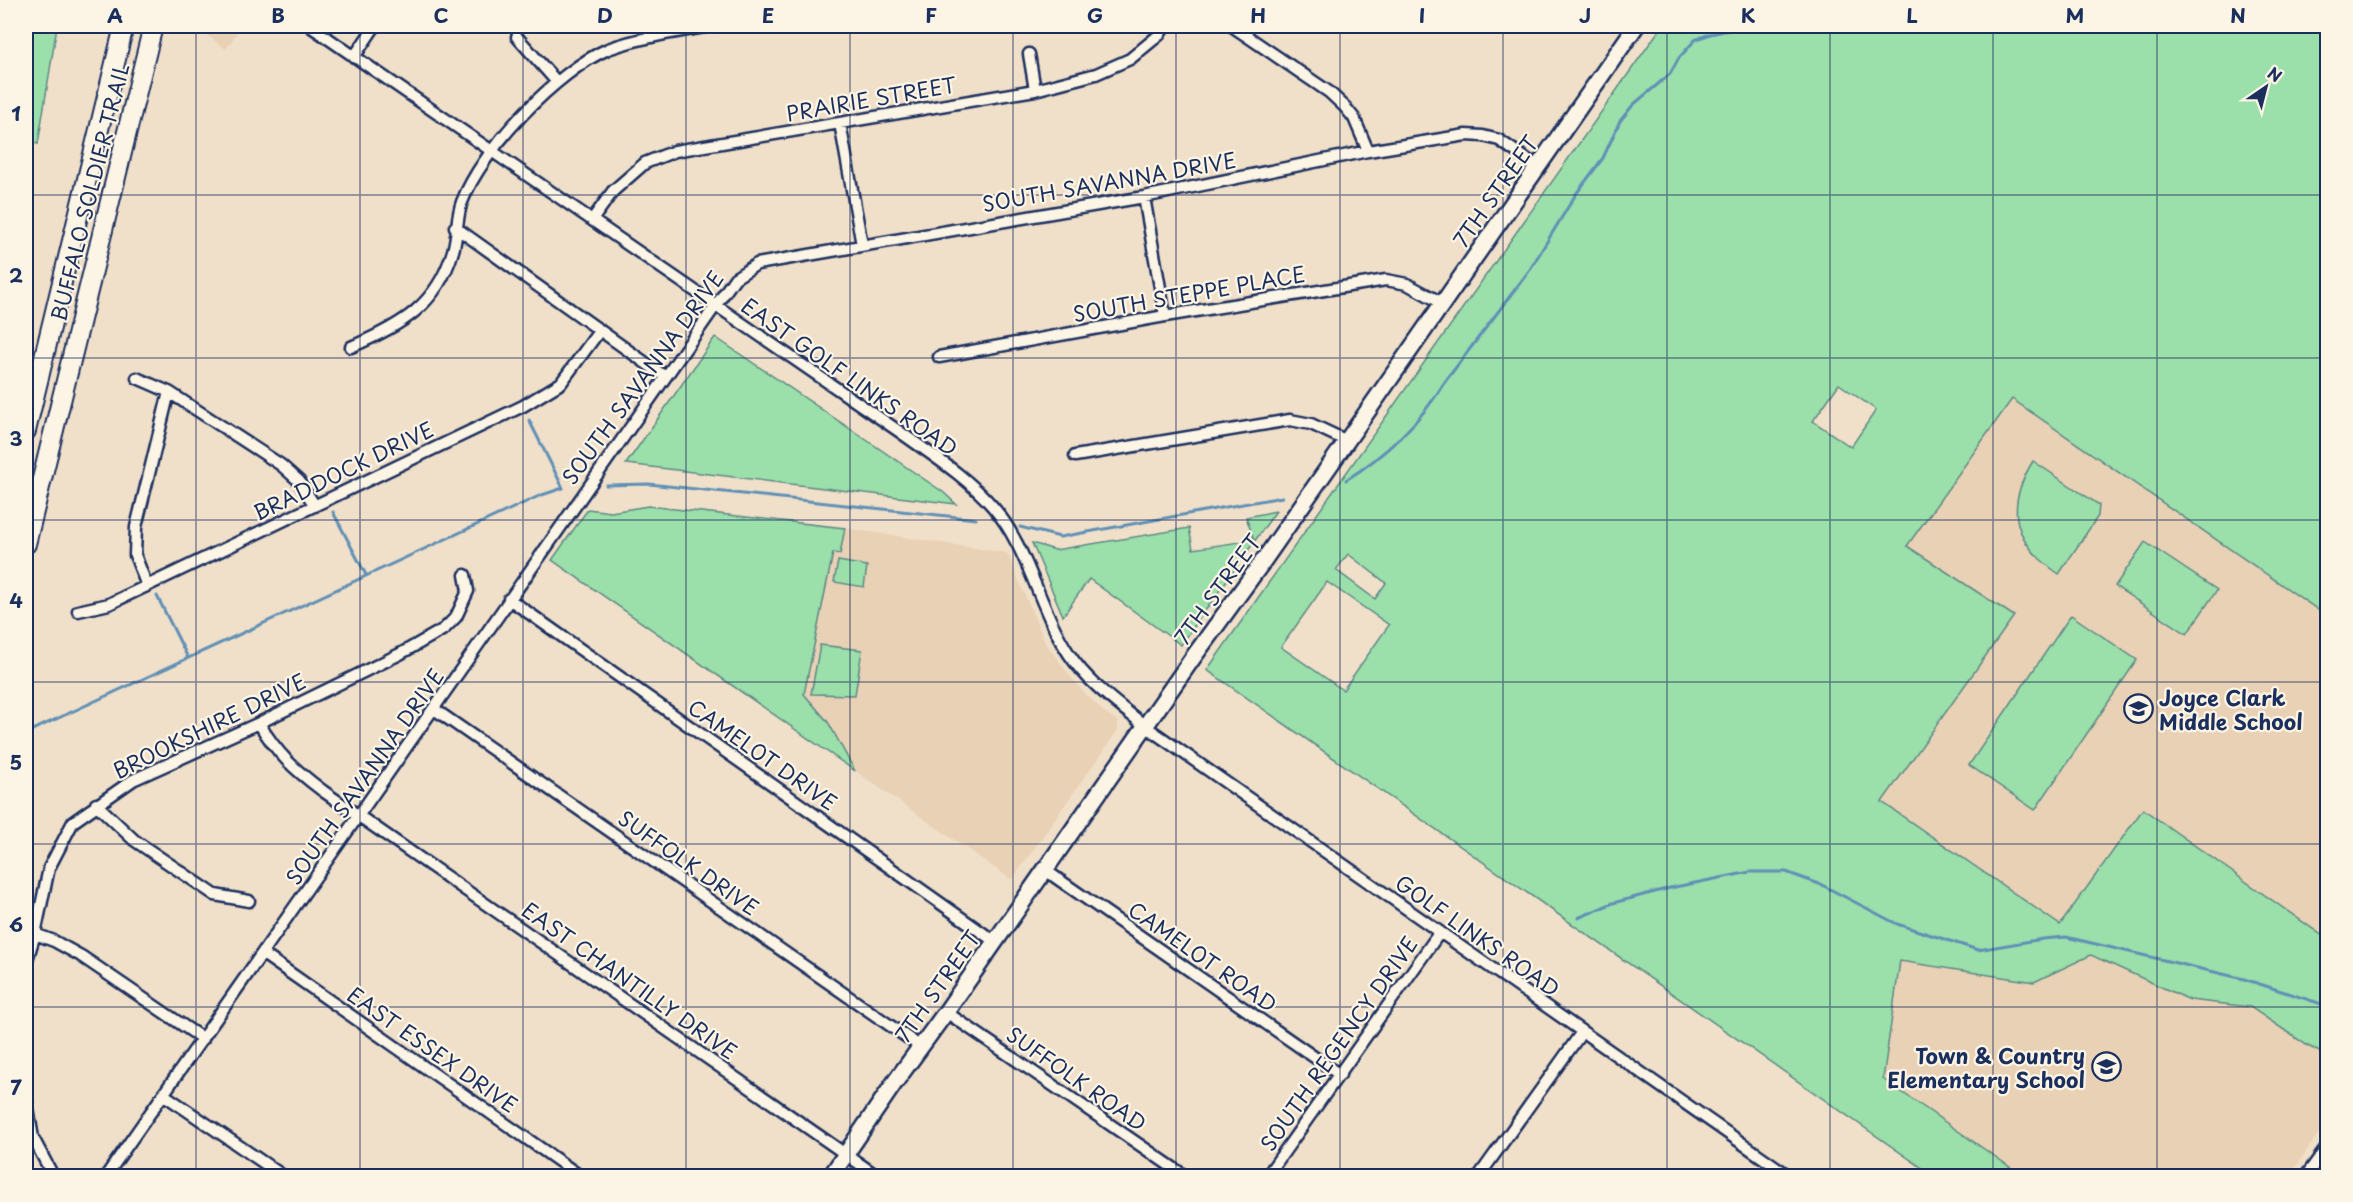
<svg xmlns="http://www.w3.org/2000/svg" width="2353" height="1202" viewBox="0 0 2353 1202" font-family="'Playpen Sans',sans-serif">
<rect width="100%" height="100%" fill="#f1e0c9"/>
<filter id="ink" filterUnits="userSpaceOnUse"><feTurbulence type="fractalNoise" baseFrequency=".0167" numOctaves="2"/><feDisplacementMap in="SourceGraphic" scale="12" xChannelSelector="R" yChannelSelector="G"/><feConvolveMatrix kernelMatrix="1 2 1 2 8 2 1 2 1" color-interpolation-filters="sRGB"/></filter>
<g filter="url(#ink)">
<path fill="#e9d1b5" d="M194 26H242L226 49Z
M2012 399 2327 616V939L2143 809 2060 925 1882 802 2014 616 1907 546Z
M845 528 1007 553 1046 644 1078 686 1104 712 1118 721V730L1012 880 855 771 828 722 804 694 833 552 840 553Z
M2091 955 2190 1000 2250 1007 2308 1046 2327 1056V1121L2290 1176H2023L1883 1079 1899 960 2034 982Z"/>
<path fill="#9bdfaa" stroke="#5b8784" stroke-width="1.5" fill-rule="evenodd" d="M26 26H57L38 144 26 141Z
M1662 26H2327V616L2012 399 1907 546 2014 616 1882 802 2060 925 2143 809 2327 939V1056L2308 1046 2250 1007 2190 1000 2091 955 2034 982 1900 961 1883 1079 2023 1176H1934L1207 670ZM1839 384 1876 410 1851 447 1813 421ZM1348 554 1386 583 1375 599 1336 570ZM1327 582 1389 625 1343 690 1281 647Z
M715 337 943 492 956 504 626 464Z
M2033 461 2099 505 2098 516 2059 574C2013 543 2004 508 2033 461Z
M648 506 845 528 840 554 833 553 804 694 828 722 855 771 552 560 588 509 611 512Z
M1276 511 1181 645 1089 579 1063 616 1032 543 1055 550 1189 528 1193 549 1254 540 1246 517Z
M2145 542 2217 590 2187 634 2115 586Z
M838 561 867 566 864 587 834 582Z
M2071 615 2137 660 2035 810 1969 765Z
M820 645 862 650 855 695 811 694Z"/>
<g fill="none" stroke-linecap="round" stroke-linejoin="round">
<path stroke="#6190b6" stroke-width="3" d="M2084 26 2087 28 2100 29 2104 26
M1346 480C1384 456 1421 422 1444 383L1529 271 1576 194 1603 158 1620 121 1633 105 1670 74 1679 58 1695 40 1710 34 1739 28 1787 26
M606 485 649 484 976 519
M333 512 366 575
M1020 527 1060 537 1282 497
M157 596 188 658
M26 733 539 496 563 488 529 420
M1578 918 1613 903 1670 888 1750 872H1786L1822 885 1897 924 1978 950 2043 939 2066 937 2244 979 2328 1006"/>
<defs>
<path id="minor" d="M310 26 900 432C932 455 967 477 993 507 1028 547 1039 609 1069 654 1088 683 1118 704 1145 726L1789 1176
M1232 26 1329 92 1345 107 1354 118 1368 151
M517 37 556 81
M1029 54 1035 90
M354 57 375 26
M840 123 862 245
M1144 197 1165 316
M592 220 613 191 645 163 675 151 1035 90 1096 74 1130 59 1159 35 1165 26
M455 227 664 376
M351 347C400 326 437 306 453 251 458 235 456 218 462 202 482 149 557 71 608 49 637 38 681 31 711 26
M939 357 1165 316 1386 280 1407 284 1442 303
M137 378 169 392 281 465 299 481 315 506
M1075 456 1290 420 1311 424 1347 441
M147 586 135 555 136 527 169 392
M509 599 994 941
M78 611 109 604 523 406 561 383 600 330
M434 709 921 1047
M259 723C277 754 295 770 323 791L877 1176
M96 804 134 840 215 895 249 901
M1045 870 1340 1075
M35 934 54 941 81 956 203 1039
M263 954 580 1176
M26 963 35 934 49 868 73 822 133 780 259 723 400 654 444 629 456 617 468 591 465 575
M946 1012 1185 1176
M163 1094 283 1176
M26 1097 33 1138 51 1172
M106 1176 735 278 757 264 1144 197 1368 151 1466 135 1483 136 1499 140 1538 167
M1267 1176 1440 932
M1479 1176 1582 1032
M2306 1176 2328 1146"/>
<path id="secondary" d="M831 1176 895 1082 946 1012 1192 659 1261 564 1636 26"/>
<path id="primary" d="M26 431 124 26
M26 544 153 26"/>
</defs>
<use href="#minor" stroke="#1b2f5e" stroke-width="15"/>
<use href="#secondary" stroke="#1b2f5e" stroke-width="20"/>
<use href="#primary" stroke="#1b2f5e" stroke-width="22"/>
<use href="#minor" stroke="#fcf5e5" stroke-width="10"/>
<use href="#secondary" stroke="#fcf5e5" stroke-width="15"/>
<use href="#primary" stroke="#fcf5e5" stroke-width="18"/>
</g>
</g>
<path fill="none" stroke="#1b2f5e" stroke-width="1.5" stroke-opacity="0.55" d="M196 26V1176M360 26V1176M523 26V1176M686 26V1176M850 26V1176M1013 26V1176M1176 26V1176M1340 26V1176M1503 26V1176M1667 26V1176M1830 26V1176M1993 26V1176M2157 26V1176M26 195H2328M26 358H2328M26 520H2328M26 682H2328M26 844H2328M26 1007H2328"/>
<defs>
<symbol id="school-ring" viewBox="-11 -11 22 22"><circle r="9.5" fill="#fcf5e5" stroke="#1b2f5e" stroke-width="1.5"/><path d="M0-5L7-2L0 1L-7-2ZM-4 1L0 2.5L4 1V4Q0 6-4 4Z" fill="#1b2f5e"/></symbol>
</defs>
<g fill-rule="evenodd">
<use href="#school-ring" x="2122" y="692" width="33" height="33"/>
<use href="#school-ring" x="2090" y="1050" width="33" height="33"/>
</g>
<g text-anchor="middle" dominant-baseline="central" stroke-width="4.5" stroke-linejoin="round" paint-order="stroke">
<g font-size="21" fill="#1b2f5e" stroke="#fcf5e5">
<text transform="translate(871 98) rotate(-10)">PRAIRIE STREET</text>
<text transform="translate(1109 181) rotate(-10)">SOUTH SAVANNA DRIVE</text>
<text transform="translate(1495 191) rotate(-55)">7TH STREET</text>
<text transform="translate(89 192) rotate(-76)">BUFFALO SOLDIER TRAIL</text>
<text transform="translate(1189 293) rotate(-10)">SOUTH STEPPE PLACE</text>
<text transform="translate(850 376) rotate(35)">EAST GOLF LINKS ROAD</text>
<text transform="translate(642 377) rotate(-54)">SOUTH SAVANNA DRIVE</text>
<text transform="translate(343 470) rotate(-26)">BRADDOCK DRIVE</text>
<text transform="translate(1217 589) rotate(-54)">7TH STREET</text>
<text transform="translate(209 725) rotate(-26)">BROOKSHIRE DRIVE</text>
<text transform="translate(763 754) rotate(35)">CAMELOT DRIVE</text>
<text transform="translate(364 776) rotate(-55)">SOUTH SAVANNA DRIVE</text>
<text transform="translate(689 862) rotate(35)">SUFFOLK DRIVE</text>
<text transform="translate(1478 935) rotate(35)">GOLF LINKS ROAD</text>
<text transform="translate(1203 956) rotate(35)">CAMELOT ROAD</text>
<text transform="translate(630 980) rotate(35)">EAST CHANTILLY DRIVE</text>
<text transform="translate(937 986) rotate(-55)">7TH STREET</text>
<text transform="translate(1338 1043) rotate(-55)">SOUTH REGENCY DRIVE</text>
<text transform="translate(433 1049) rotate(35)">EAST ESSEX DRIVE</text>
<text transform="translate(1077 1078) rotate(35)">SUFFOLK ROAD</text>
</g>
<g font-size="21" font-weight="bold" fill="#1b2f5e" stroke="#fcf5e5" text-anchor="start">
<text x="2159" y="697">Joyce Clark<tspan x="2159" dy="24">Middle School</tspan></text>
<text x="2085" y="1055" text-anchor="end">Town &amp; Country<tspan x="2085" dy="24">Elementary School</tspan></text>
</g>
</g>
<rect width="2353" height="1202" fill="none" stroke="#fcf5e5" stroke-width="66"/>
<g transform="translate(2266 87) rotate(35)" stroke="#fcf5e5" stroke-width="4.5" paint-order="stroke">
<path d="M0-4.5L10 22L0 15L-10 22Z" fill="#1b2f5e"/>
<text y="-9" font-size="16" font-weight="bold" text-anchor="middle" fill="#1b2f5e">N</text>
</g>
<rect x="33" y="33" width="2287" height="1136" fill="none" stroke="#1b2f5e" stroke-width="2"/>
<g font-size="20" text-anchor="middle" font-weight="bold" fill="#1b2f5e">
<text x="115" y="23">A</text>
<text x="278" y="23">B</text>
<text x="441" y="23">C</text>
<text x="605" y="23">D</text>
<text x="768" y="23">E</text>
<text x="931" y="23">F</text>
<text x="1095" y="23">G</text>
<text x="1258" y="23">H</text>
<text x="1422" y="23">I</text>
<text x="1585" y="23">J</text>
<text x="1748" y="23">K</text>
<text x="1912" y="23">L</text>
<text x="2075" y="23">M</text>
<text x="2238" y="23">N</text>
<text x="16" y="121">1</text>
<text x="16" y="283">2</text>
<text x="16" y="446">3</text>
<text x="16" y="608">4</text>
<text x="16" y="770">5</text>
<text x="16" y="932">6</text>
<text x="16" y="1095">7</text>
</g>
</svg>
